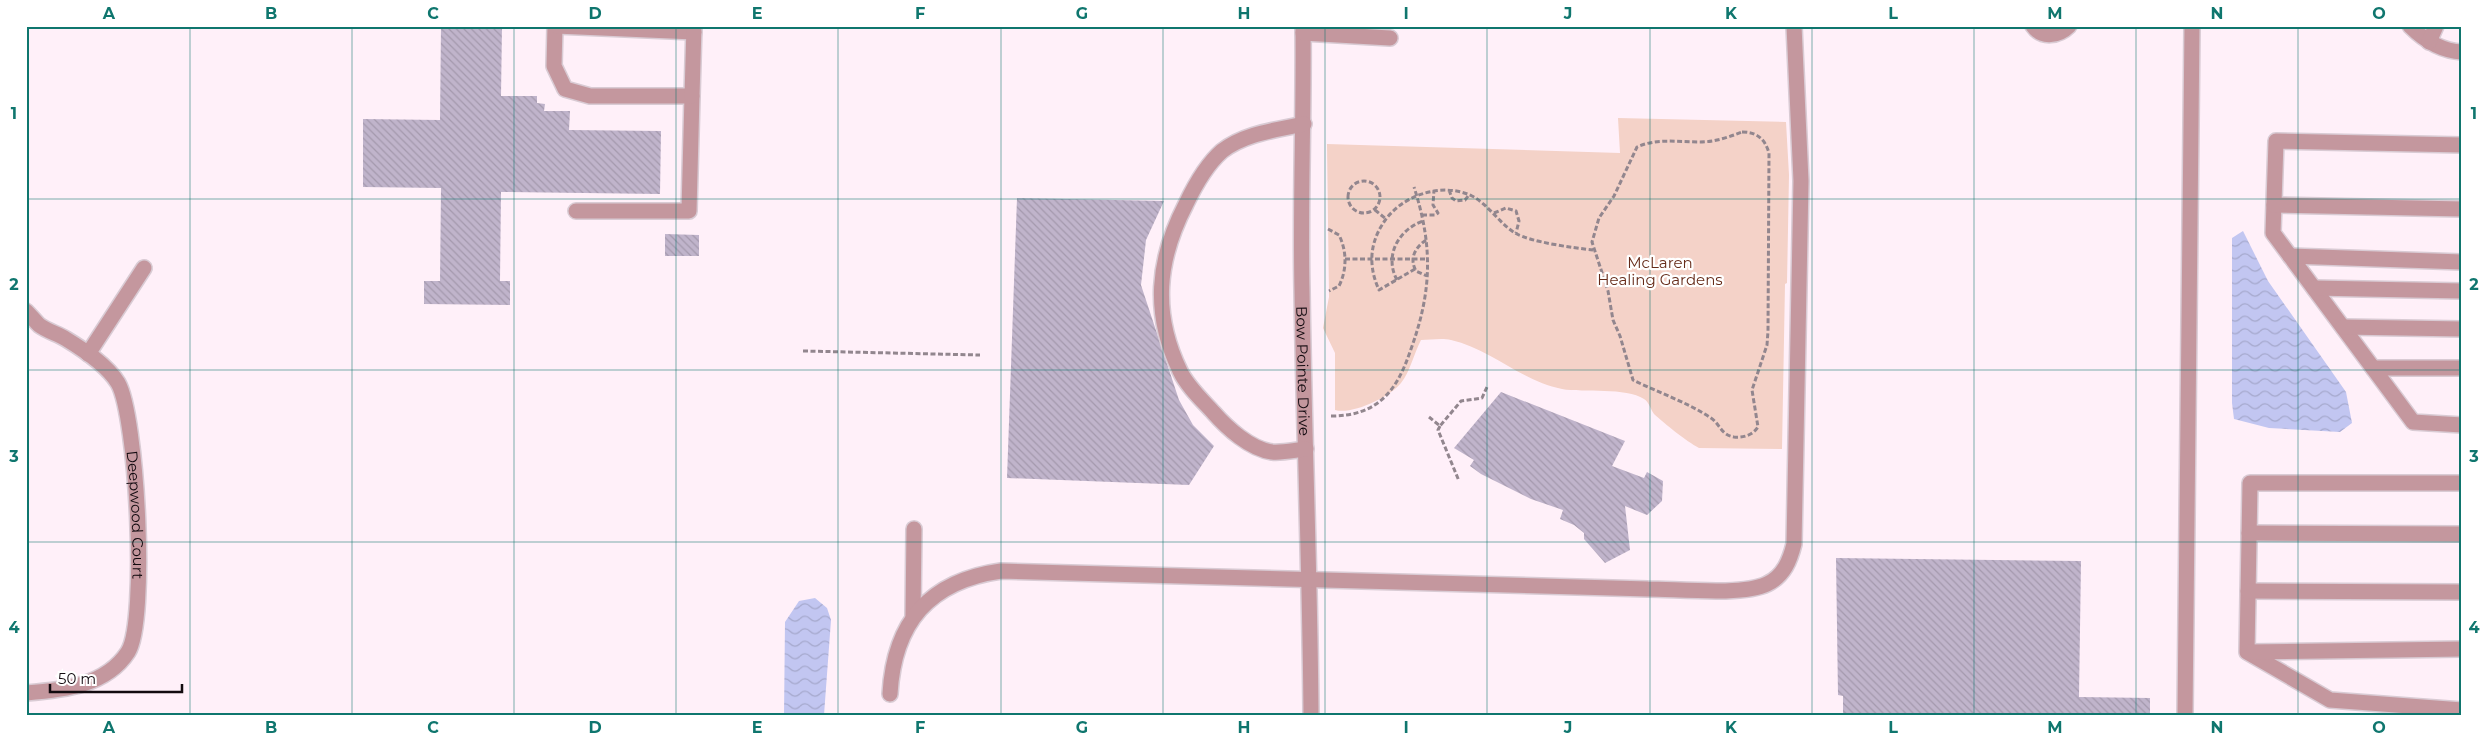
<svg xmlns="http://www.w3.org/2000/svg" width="2488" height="741" viewBox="0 0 2488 741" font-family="Montserrat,sans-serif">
<defs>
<pattern id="water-waves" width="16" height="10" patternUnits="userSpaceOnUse" patternTransform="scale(1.25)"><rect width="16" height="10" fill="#c2c6f1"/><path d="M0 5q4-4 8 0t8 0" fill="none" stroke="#a6a9cd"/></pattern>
<pattern id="building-back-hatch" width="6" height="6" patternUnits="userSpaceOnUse" patternTransform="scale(1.25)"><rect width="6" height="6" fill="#c0b4cb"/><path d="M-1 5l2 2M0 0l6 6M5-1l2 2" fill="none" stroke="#a499ad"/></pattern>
</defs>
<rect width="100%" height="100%" fill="#fff0f9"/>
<path fill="#f4d2c8" d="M1618 118 1786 122 1789 175 1787 283 1785 284 1782 449 1699 448C1686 441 1665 424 1654 414 1651 410 1649 402 1644 399 1626 387 1584 393 1562 389 1521 381 1491 349 1451 340 1442 338 1430 340 1421 340 1414 353 1410 372 1401 383 1390 397 1352 415 1335 410V353L1323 328 1329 297 1327 144 1620 153Z"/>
<path fill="url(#water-waves)" d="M2243 231 2268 281 2346 392 2352 423 2340 432 2269 428 2234 419 2232 403V238Z
M815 598 827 608 831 620 824 715H784L785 622 799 601Z"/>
<path fill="url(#building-back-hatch)" d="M441 26H502L501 96H537V103L545 104 544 111H570L569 130 661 131 660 194 501 192 500 281H510V305L424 304V281H440L441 188 363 187V119L440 120Z
M1017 198 1164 201 1146 240 1141 285 1179 400 1193 425 1214 446 1189 485 1007 478Z
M665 234 699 235V256H665Z
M1501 392 1625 441 1612 466 1644 478 1647 472 1663 481 1662 501 1647 515 1625 506 1630 550 1605 563 1584 539V533L1574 525 1560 519 1563 510 1531 499 1481 474 1470 466 1474 460 1454 448Z
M1836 558 2081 561 2079 697 2150 698V715H1843V696L1838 695Z"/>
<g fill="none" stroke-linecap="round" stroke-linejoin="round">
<defs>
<g id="minor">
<path d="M555 26 554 66 565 89 590 96H692L689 211H576"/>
<path d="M556 26 694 32"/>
<path id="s1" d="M1303 26C1304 115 1300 203 1302 291 1304 432 1310 573 1311 715"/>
<path d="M2033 26C2042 39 2059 36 2069 26"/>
<path d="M2410 26C2424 40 2441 51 2462 52"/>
<path d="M1303 33 1390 38"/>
<path d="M2429 42 2436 26"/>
<path d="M692 96 694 26"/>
<path d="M1304 124C1277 130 1245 133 1222 151 1206 165 1195 185 1186 204 1157 260 1152 313 1180 371 1187 386 1202 400 1213 412 1227 428 1250 449 1272 452 1283 453 1295 450 1306 449"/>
<path d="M2462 145 2276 141 2273 233 2413 422 2462 425"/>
<path d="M2274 205 2462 209"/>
<path d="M2290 256 2462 262"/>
<path d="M2314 288 2462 291"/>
<path id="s2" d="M26 311C31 316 35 321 39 325 47 331 58 334 66 339 84 350 107 365 118 383 137 416 148 620 128 652 106 686 63 690 26 693"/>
<path d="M2343 327 2462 329"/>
<path d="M88 354 144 268"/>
<path d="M2373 368H2462"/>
<path d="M2462 483H2250L2247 652 2330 700 2462 710"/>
<path d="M2249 533 2462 534"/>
<path d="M2248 591 2462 592"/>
<path d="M913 616 914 529"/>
<path d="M2248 652 2462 649"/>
<path d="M890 694C894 623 929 581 1001 571L1648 589C1677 589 1743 596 1767 584 1784 576 1790 560 1794 544L1801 181 1794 26"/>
<path d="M2185 715 2192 26"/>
</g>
</defs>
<use href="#minor" stroke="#d9cbd4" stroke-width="18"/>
<path stroke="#92868e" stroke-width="3" stroke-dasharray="5 2.5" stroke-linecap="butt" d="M1742 132C1757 132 1765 139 1769 153L1768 331 1767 345 1752 390 1758 427C1753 435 1743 438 1734 437 1721 435 1720 424 1711 418 1689 403 1657 392 1633 380L1620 336 1613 320 1608 291 1592 242 1599 218 1614 196 1637 147C1657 138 1678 142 1700 142 1715 142 1729 137 1742 132Z
M1348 197a16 16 0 1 1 32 0a16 16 0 1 1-32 0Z
M1449 190 1452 198 1456 201 1465 200 1469 195
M1375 210 1386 219
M1494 213 1506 208 1516 211 1519 221 1516 233
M1422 215H1435L1438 213 1433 205 1434 190
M1328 229 1339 235C1347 251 1347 270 1339 286L1329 291
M1426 240C1415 248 1409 258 1416 271L1427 276
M1345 259H1428
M1415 269 1379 290C1369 268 1369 246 1382 225 1399 196 1441 181 1472 196 1489 205 1499 223 1515 233 1530 242 1574 248 1593 250
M1397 280C1384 256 1398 230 1423 221
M803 351 980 355
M1331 416C1378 416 1397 391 1411 349 1432 291 1433 246 1414 187
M1429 417 1440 426 1461 401 1482 398 1487 387
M1440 426 1438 430 1459 481"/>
<use href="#minor" stroke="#c4979e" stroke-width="15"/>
</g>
<path fill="none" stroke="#0f766e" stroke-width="1" stroke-opacity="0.55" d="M190 26V715M352 26V715M514 26V715M676 26V715M838 26V715M1001 26V715M1163 26V715M1325 26V715M1487 26V715M1650 26V715M1812 26V715M1974 26V715M2136 26V715M2298 26V715M26 199H2462M26 370H2462M26 542H2462"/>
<g text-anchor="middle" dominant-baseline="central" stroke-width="4.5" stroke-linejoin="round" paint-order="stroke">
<g font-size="15" fill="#662b19" stroke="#fff">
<text x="1660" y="262">McLaren<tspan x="1660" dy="17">Healing Gardens</tspan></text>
</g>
<g font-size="15" fill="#120a0f" stroke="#fff">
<text stroke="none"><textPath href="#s1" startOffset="345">Bow Pointe Drive</textPath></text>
<text stroke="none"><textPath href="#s2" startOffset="252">Deepwood Court</textPath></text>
</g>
</g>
<rect width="2488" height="741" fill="none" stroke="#ffffff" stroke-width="55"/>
<path d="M50 684v8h132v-8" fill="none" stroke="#120a0f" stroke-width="2.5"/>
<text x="58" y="684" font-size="15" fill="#120a0f" stroke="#ffffff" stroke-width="4" paint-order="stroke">50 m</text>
<rect x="28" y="28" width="2432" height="686" fill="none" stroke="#0f766e" stroke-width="2"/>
<g font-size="16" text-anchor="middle" font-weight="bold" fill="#0f766e">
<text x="109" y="19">A</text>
<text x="271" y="19">B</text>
<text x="433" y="19">C</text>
<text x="595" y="19">D</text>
<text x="757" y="19">E</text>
<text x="920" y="19">F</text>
<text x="1082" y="19">G</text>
<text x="1244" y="19">H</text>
<text x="1406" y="19">I</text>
<text x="1568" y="19">J</text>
<text x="1731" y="19">K</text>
<text x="1893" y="19">L</text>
<text x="2055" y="19">M</text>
<text x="2217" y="19">N</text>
<text x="2379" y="19">O</text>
<text x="14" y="119">1</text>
<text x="2474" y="119">1</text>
<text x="14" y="290">2</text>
<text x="2474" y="290">2</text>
<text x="14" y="462">3</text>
<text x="2474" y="462">3</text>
<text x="14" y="633">4</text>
<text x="2474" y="633">4</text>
<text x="109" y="733">A</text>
<text x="271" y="733">B</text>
<text x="433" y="733">C</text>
<text x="595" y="733">D</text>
<text x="757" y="733">E</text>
<text x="920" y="733">F</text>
<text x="1082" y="733">G</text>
<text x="1244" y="733">H</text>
<text x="1406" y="733">I</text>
<text x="1568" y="733">J</text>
<text x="1731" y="733">K</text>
<text x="1893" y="733">L</text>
<text x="2055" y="733">M</text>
<text x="2217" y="733">N</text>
<text x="2379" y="733">O</text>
</g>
</svg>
